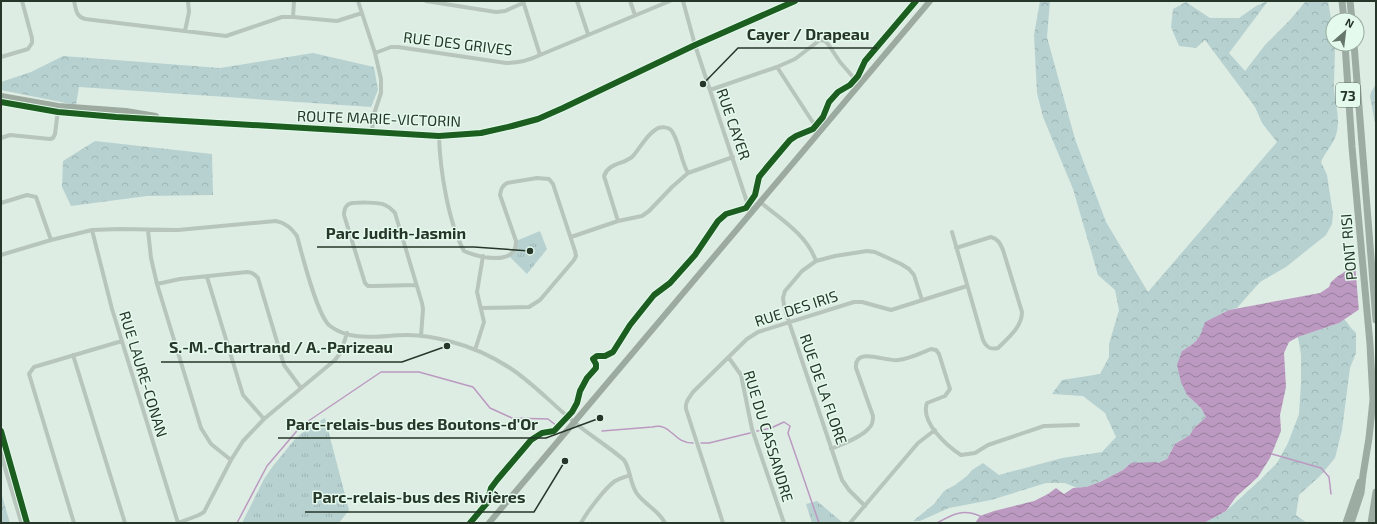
<svg xmlns="http://www.w3.org/2000/svg" width="1377" height="524" viewBox="0 0 1377 524" font-family="'Exo 2',sans-serif">
<defs>
<pattern id="forest-crowns" width="20" height="18" patternUnits="userSpaceOnUse"><rect width="20" height="18" fill="#b7d1d1"/><path d="M2 6a3 3 0 1 1 6 0M12 15a3 3 0 1 1 6 0" fill="none" stroke="#9db4b3"/></pattern>
<pattern id="park-tufts" width="24" height="20" patternUnits="userSpaceOnUse"><rect width="24" height="20" fill="#b7d1d1"/><path d="M3 7l-1-3M5 7V3M7 7l1-3M15 17l-1-3M17 17v-4M19 17l1-3" fill="none" stroke="#9db4b3"/></pattern>
<pattern id="water-waves" width="16" height="10" patternUnits="userSpaceOnUse"><rect width="16" height="10" fill="#bb99c1"/><path d="M0 5q4-4 8 0t8 0" fill="none" stroke="#987e9d"/></pattern>
</defs>
<rect width="100%" height="100%" fill="#deede3"/>
<path fill="url(#forest-crowns)" d="M1040 1H1050L1047 37 1075 139 1106 222 1148 292 1277 142 1262 123 1255 107 1205 40 1196 48 1179 46 1171 27 1173 9 1186 2 1210 18H1239L1256 6 1268 1 1229 53 1245 71 1265 45 1289 21 1306 1H1328L1333 30V44H1335C1335 59 1334 73 1334 88 1335 103 1341 119 1336 135 1333 145 1325 152 1321 162L1327 175 1333 214 1332 224 1326 235 1286 267 1260 282 1237 308 1229 310 1206 322C1200 339 1197 342 1182 351L1187 395 1201 408 1206 417 1193 429 1190 435 1175 444 1167 459 1158 463H1131L1123 470 1100 482 1086 487 1077 488 1065 483H1046L991 500 949 508 920 521H913L934 504 944 491 955 485 967 476 972 470 983 463 999 475 1062 458 1102 452 1116 437 1105 413 1083 396 1052 394 1062 380 1100 374 1109 357V344L1119 310 1115 290 1098 275 1073 189 1043 117 1037 93 1034 35Z
M313 53 374 67 378 90 371 107 79 87 76 105 1 90V82L31 72 63 56 220 68Z
M1376 83V129L1370 96C1371 91 1374 88 1376 83Z
M95 141 212 154 213 195 147 196 71 206 62 187 63 161Z
M1344 319C1349 324 1351 329 1356 333V353L1350 368 1342 430 1335 458 1320 476 1299 495 1296 515 1307 523H1204L1226 511 1259 481 1277 463 1288 443 1299 414 1301 383V355L1298 337 1339 323Z
M1 492 10 523H1Z"/>
<path fill="url(#park-tufts)" d="M540 231 547 249 527 274 508 255 512 253 516 241Z
M325 418 349 510 339 523H242L264 479 273 466 295 439 309 427Z
M817 501 843 523H812L806 504Z"/>
<path fill="url(#water-waves)" d="M1357 264 1376 298 1339 323 1298 337 1289 342 1284 353 1286 387 1280 415 1281 431 1270 458 1258 477 1236 497 1226 511 1204 523H975L980 516 994 511 1034 501 1048 494 1056 488 1064 494 1073 488 1086 487 1100 482 1123 470 1131 463 1155 462 1158 463 1167 459 1175 444 1190 435 1193 429 1206 417 1201 408 1187 395 1181 382 1177 365 1182 351C1197 342 1200 339 1205 322L1229 310 1320 293 1329 287 1331 282 1338 276Z"/>
<path fill="#deede3" d="M1376 246V301L1359 312 1355 263 1363 255Z"/>
<g fill="none" stroke-linecap="round" stroke-linejoin="round">
<path stroke="#bb99c1" stroke-width="1.5" d="M602 431 652 427C672 422 672 443 693 443
M757 431 771 428 784 422 790 426 788 433 819 523
M701 443H709L750 433
M1272 454 1321 468 1329 477 1331 494
M237 523 267 466 301 426 381 372H419L473 387 490 408 512 418 548 419 557 426
M937 523C953 514 963 508 982 517"/>
<path stroke="#b7c5bc" stroke-width="4" d="M74 1C76 9 76 17 85 19L226 36 282 17H293L337 21 362 13
M358 1 375 53 381 79V93L373 117 372 133
M426 1 496 12 505 11 523 3
M523 1 540 55
M577 1 588 34
M630 1 635 15
M683 1 695 45 748 205 753 210
M293 17 294 1
M185 31 189 12 188 1
M375 53 391 47H398L506 63C519 63 528 61 540 55L670 1
M1 57 28 49 32 43V38L22 1
M777 67 812 121 821 130
M710 90 777 67 795 59 820 40 825 41 828 44 840 62 860 85
M439 136C440 169 448 222 464 251 478 257 517 267 516 241L500 195C501 189 502 186 507 183L537 178 549 179 553 184 575 251 576 256 574 260 540 300 529 307 481 308
M1 138 10 135 50 139 53 138 55 134 58 110
M760 202C781 219 807 235 816 261
M1 203 27 195 36 197 51 240
M618 221 604 176C609 162 624 165 633 156 640 148 646 136 655 130 660 126 670 126 673 133 680 145 681 161 688 173
M92 230 112 309 178 523
M148 230 151 258 157 284 201 428 211 444 231 460
M952 232 983 340C986 347 990 350 998 348 1008 338 1022 327 1022 312L1003 250C1000 243 998 239 991 237L956 248
M571 237 618 221 642 216 649 211 672 187 688 173 733 157
M1 255 51 240 92 230 120 229 178 230 276 221C286 223 291 228 297 236 302 254 317 316 330 326 353 343 381 335 407 335 422 335 438 338 452 342 472 347 493 357 510 368 533 383 552 404 573 421 589 435 608 446 624 460 631 470 630 486 638 495 646 505 659 511 665 523
M207 277 243 395 264 419
M157 284 180 279 247 272C252 272 254 274 258 278L284 365 301 388
M416 285 373 286H368L365 283 344 215C344 211 345 206 349 204 354 202 380 202 385 205 390 207 392 210 395 213L422 303 423 309 421 336
M475 350 484 322 477 292 483 256
M73 355 125 523
M729 358 741 375 752 429 784 523
M831 449C842 444 862 437 869 428 873 425 873 420 873 416L856 368C854 346 886 362 898 360 909 359 921 353 931 349L936 350 939 354 950 389 945 396 927 403C920 422 947 446 961 455L975 453 988 445 1044 426 1078 425
M865 506 849 490 842 480 789 322 784 305 783 298 785 291 802 271 816 261 835 256 867 251 875 252 901 264 909 269 914 275 922 300
M74 523 29 374 34 367 122 341
M178 523 199 515 204 512 231 460 243 441 264 419 335 360 341 352 347 333
M581 523C587 512 605 488 615 481 620 478 626 477 630 475
M723 523 686 409C685 402 689 398 693 392L747 339 758 332 854 302H862L891 310 967 286
M850 523 918 443 935 430"/>
<path stroke="#b7c5bc" stroke-width="5" d="M1 453 22 523"/>
<path stroke="#9caaa0" stroke-width="6" d="M1 96 58 106 126 111 156 116
M1 102 58 112 116 117 439 136 481 133 512 126 538 119 563 108 695 45 795 1
M489 523 930 1"/>
<path stroke="#9daca2" stroke-width="7" d="M1342 1 1344 20
M1350 1 1352 20
M1345 44 1352 147 1370 344 1373 400 1369 438 1363 475 1361 493 1351 523
M1354 44 1376 320
M1346 523 1360 482
M1371 523 1376 492"/>
<defs>
<path id="cycleway" d="M1 102 58 112 116 117 439 136 481 133 512 126 538 119 563 108 695 45 795 1
M1 431 27 523
M470 523 487 503 491 488 497 480 531 440 542 433 554 431 572 412 577 403 580 391 587 378 596 368V364L593 359 597 356H605L613 352 630 325 654 295 670 283 695 255 718 221 726 214 746 208 748 205 755 195 759 177 768 166 790 140 796 136 813 129 823 117 829 102 838 92 850 85 858 76 865 61 916 1"/>
</defs>
<use href="#cycleway" stroke="#e4faed" stroke-width="8"/>
<use href="#cycleway" stroke="#1b5e20" stroke-width="6"/>
</g>
<g text-anchor="middle" dominant-baseline="central" stroke-width="3" stroke-linejoin="round" paint-order="stroke">
<rect fill="#e4faed" stroke="#5f7164" stroke-width="1" x="1336" y="83" width="24" height="24" rx="3"/>
<g font-size="14" font-weight="bold" fill="#263629">
<text x="1348" y="95">73</text>
</g>
<g font-size="15" fill="#263629" stroke="#e4faed">
<text transform="translate(458 43) rotate(7)">RUE DES GRIVES</text>
<text transform="translate(379 118) rotate(2)">ROUTE MARIE-VICTORIN</text>
<text transform="translate(734 124) rotate(71)">RUE CAYER</text>
<text transform="translate(1348 247) rotate(-95)">PONT RISI</text>
<text transform="translate(796 308) rotate(-18)">RUE DES IRIS</text>
<text transform="translate(144 374) rotate(73)">RUE LAURE-CONAN</text>
<text transform="translate(824 389) rotate(71)">RUE DE LA FLORE</text>
<text transform="translate(769 436) rotate(73)">RUE DU CASSANDRE</text>
</g>
</g>
<path fill="none" stroke="#263629" stroke-width="1.5" d="M703 84L738 48H877M530 251L474 247H317M447 346L402 362H161M600 418L546 438H278M565 461L534 512H305"/>
<g fill="#263629" stroke="#e4faed" stroke-width="1.5">
<circle cx="703" cy="84" r="4"/>
<circle cx="530" cy="251" r="4"/>
<circle cx="447" cy="346" r="4"/>
<circle cx="600" cy="418" r="4"/>
<circle cx="565" cy="461" r="4"/>
</g>
<g font-size="16" text-anchor="middle" font-weight="bold" fill="#263629" stroke="#e4faed" stroke-width="3" stroke-linejoin="round" paint-order="stroke">
<text x="808" y="40">Cayer / Drapeau</text>
<text x="396" y="239">Parc Judith-Jasmin</text>
<text x="281" y="353">S.-M.-Chartrand / A.-Parizeau</text>
<text x="412" y="430">Parc-relais-bus des Boutons-d'Or</text>
<text x="419" y="503">Parc-relais-bus des Rivières</text>
</g>
<rect width="1377" height="524" fill="none" stroke="#263629" stroke-width="4"/>
<g transform="translate(1345 32) rotate(28)"><circle r="19" fill="#e4faed" stroke="#98ac9f"/>
<path d="M0-3L7 15L0 10L-7 15Z" fill="#66766a"/>
<text y="-6" font-size="11" font-weight="bold" text-anchor="middle" fill="#263629">N</text>
</g>
</svg>
